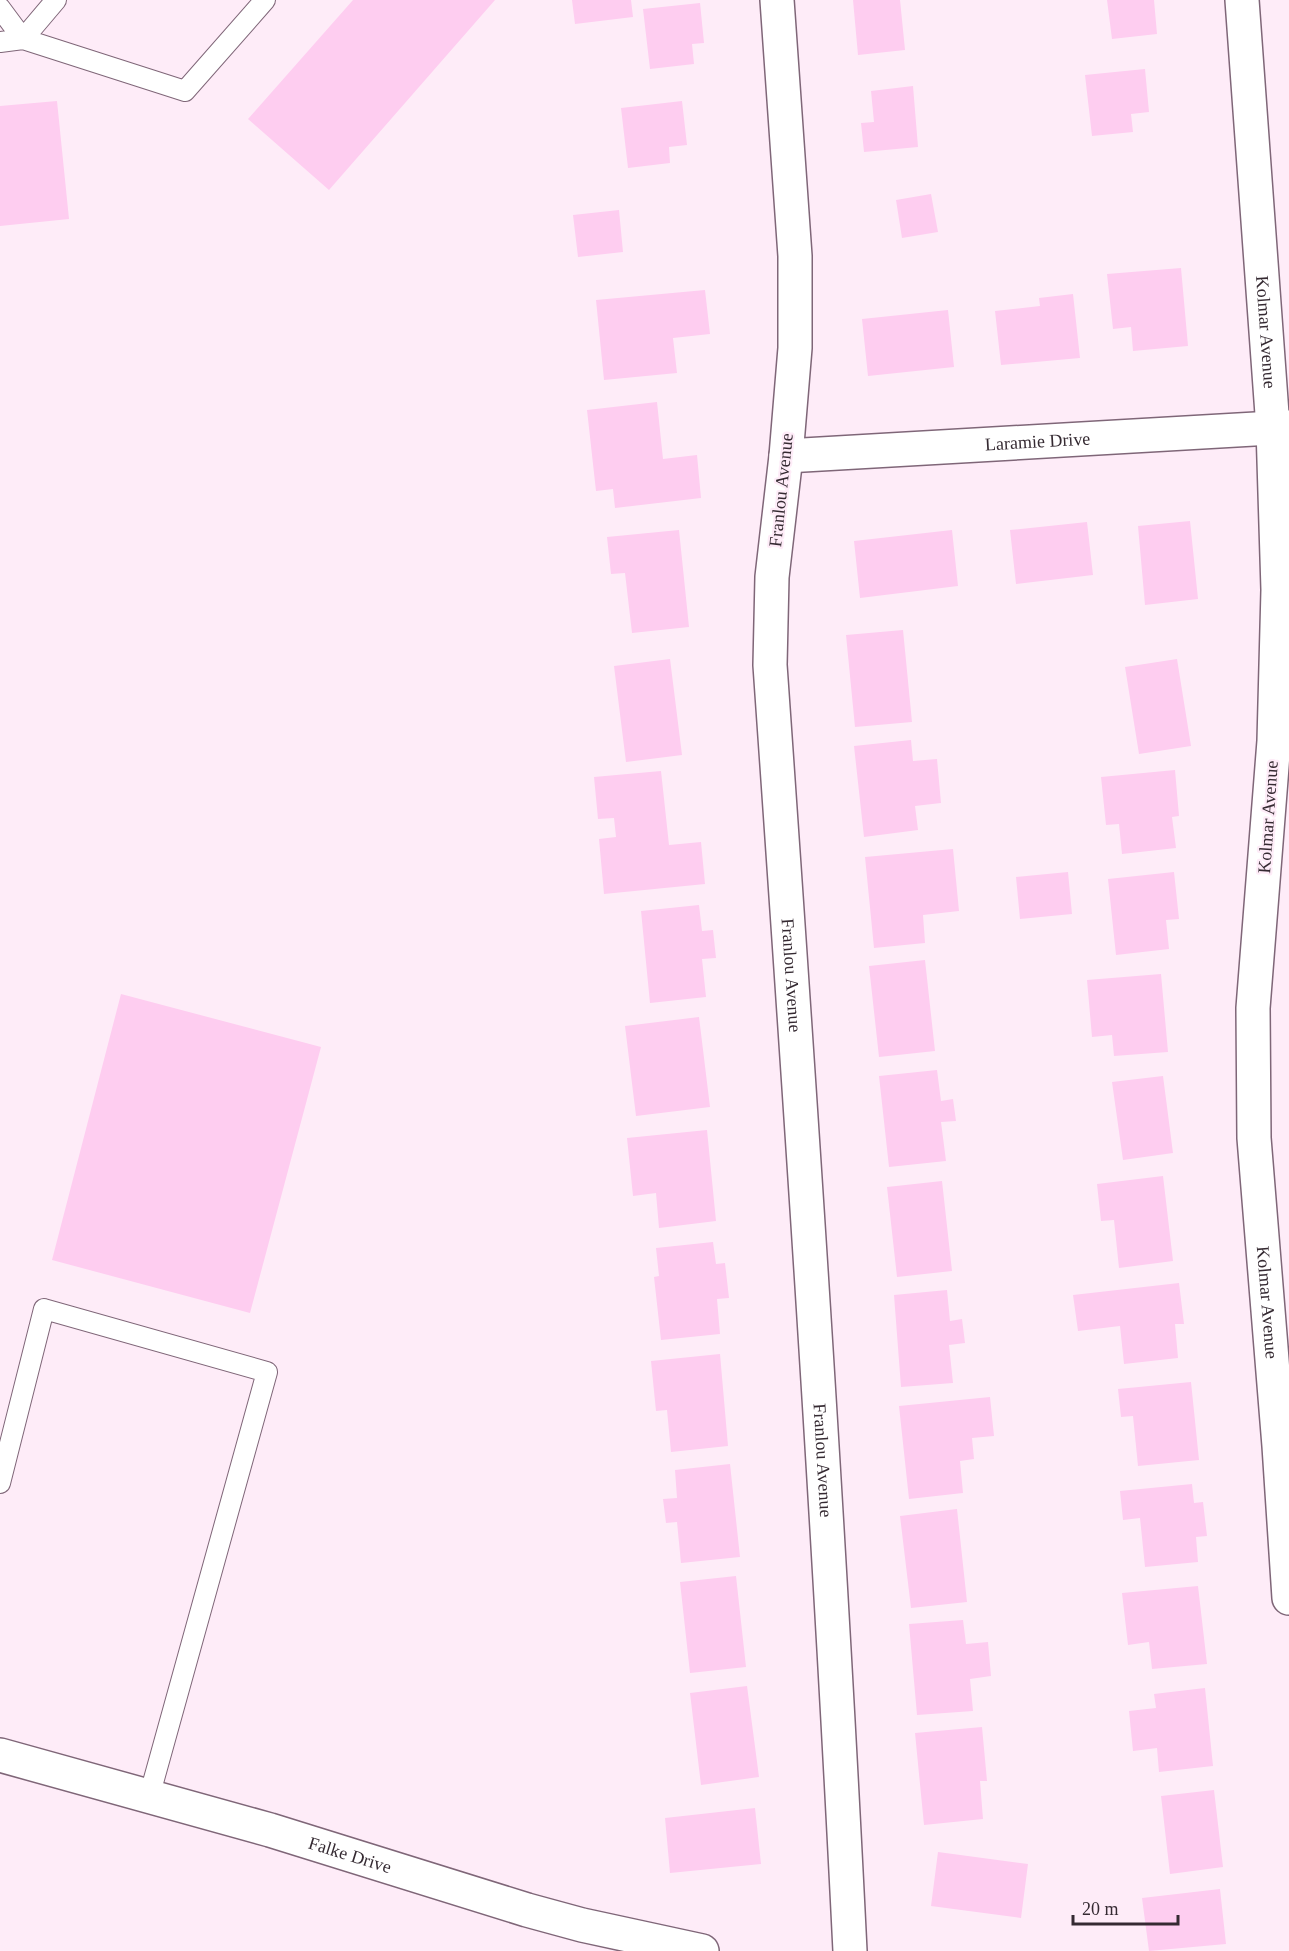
<svg xmlns="http://www.w3.org/2000/svg" width="1289" height="1951" viewBox="0 0 1289 1951" font-family="Georgia,serif">
<rect width="100%" height="100%" fill="#feecf8"/>
<path fill="#fecdf0" d="M353 0H495L329 190 248 119Z
M572 0H631L633 17 575 24Z
M853 0H900L905 50 858 55Z
M1107 0H1154L1157 34 1112 39Z
M700 3 704 43 692 44 694 64 650 69 643 9Z
M1145 69 1149 112 1131 114 1133 132 1092 136 1085 75Z
M913 86 918 147 864 152 861 123 874 122 871 91Z
M57 101 69 219 0 226V106Z
M682 101 687 145 669 147 670 163 628 168 621 108Z
M931 194 938 232 902 238 896 200Z
M619 210 623 252 578 257 573 215Z
M1181 268 1188 346 1133 351 1131 327 1113 329 1107 274Z
M705 290 710 334 673 338 677 373 604 380 596 300Z
M1073 294 1080 358 1001 365 995 311 1040 306 1039 298Z
M948 310 954 367 868 376 862 319Z
M657 402 663 459 697 455 701 498 615 508 613 489 596 491 587 410Z
M1190 521 1198 599 1145 605 1138 526Z
M1087 522 1093 575 1016 584 1010 530Z
M679 530 689 627 632 633 625 573 611 574 607 537Z
M952 530 958 586 860 598 854 541Z
M903 630 912 722 855 727 846 635Z
M670 659 682 755 626 762 614 666Z
M1177 659 1191 746 1139 754 1125 667Z
M911 740 913 761 937 759 941 803 915 806 918 830 864 837 854 746Z
M1175 770 1179 816 1172 817 1176 848 1122 854 1119 824 1106 825 1101 777Z
M661 771 669 845 701 842 705 884 604 894 599 839 616 837 614 818 598 819 594 777Z
M953 849 959 911 923 915 925 943 874 948 865 857Z
M1068 872 1072 914 1020 919 1016 877Z
M1174 872 1179 919 1166 920 1169 949 1116 955 1108 879Z
M699 905 702 931 713 930 716 958 702 959 706 997 650 1003 641 911Z
M925 960 935 1051 879 1057 869 966Z
M1161 974 1168 1052 1114 1056 1112 1035 1092 1037 1087 980Z
M121 994 321 1047 250 1313 52 1260Z
M699 1017 710 1107 636 1116 625 1026Z
M937 1070 941 1101 953 1099 956 1121 941 1122 946 1161 889 1167 879 1076Z
M1163 1076 1173 1153 1123 1160 1112 1082Z
M707 1130 716 1221 659 1228 656 1193 633 1196 627 1138Z
M1163 1176 1173 1261 1119 1268 1114 1220 1101 1221 1097 1184Z
M942 1181 952 1271 897 1277 887 1187Z
M713 1242 716 1264 725 1263 729 1298 717 1299 720 1334 661 1340 654 1277 659 1276 656 1248Z
M1179 1283 1184 1324H1175L1178 1358 1124 1364 1120 1326 1078 1331 1073 1295Z
M947 1290 950 1321 962 1319 965 1343 949 1345 953 1383 901 1387 894 1295Z
M720 1354 728 1446 671 1452 667 1410 656 1411 651 1361Z
M1191 1382 1199 1460 1138 1466 1133 1416 1121 1417 1118 1389Z
M990 1397 994 1436 972 1438 974 1459 960 1461 963 1493 909 1499 899 1406Z
M730 1464 740 1557 681 1563 677 1522 666 1523 663 1499 677 1498 675 1470Z
M1192 1484 1194 1503 1203 1502 1207 1536 1196 1537 1198 1562 1145 1567 1140 1518 1123 1520 1120 1491Z
M957 1509 967 1602 911 1608 900 1516Z
M736 1576 746 1667 690 1673 680 1582Z
M1198 1586 1207 1664 1152 1669 1149 1642 1128 1645 1122 1593Z
M963 1620 966 1644 988 1642 991 1676 970 1679 973 1711 917 1715 909 1624Z
M747 1686 759 1777 701 1785 690 1693Z
M1205 1688 1213 1766 1159 1772 1157 1748 1133 1751 1129 1711 1156 1708 1154 1694Z
M982 1727 987 1781H980L983 1819 924 1825 915 1733Z
M1214 1790 1223 1867 1170 1874 1161 1796Z
M755 1808 761 1864 670 1873 665 1818Z
M938 1852 1028 1864 1021 1918 931 1906Z
M1220 1889 1226 1944 1149 1951 1142 1898Z"/>
<g fill="none" stroke-linecap="round" stroke-linejoin="round">
<defs>
<path id="lane" d="M0 8 23 39 185 91 265 0
M0 42 23 39 56 0
M0 1483 44 1309 267 1372 149 1797"/>
<g id="street">
<path id="s1" d="M777 0 795 256V348L786 456 772 577 770 665C800 1093 829 1522 850 1951"/>
<path id="s2" d="M1242 0 1273 428 1278 590 1274 741 1253 1008 1254 1138 1279 1446 1289 1598"/>
<path id="s3" d="M786 456 1289 427"/>
<path id="s4" d="M0 1755 270 1830 527 1910 582 1925 702 1951"/>
</g>
</defs>
<use href="#lane" stroke="#7f6678" stroke-width="22"/>
<use href="#street" stroke="#7f6678" stroke-width="36"/>
<use href="#lane" stroke="#fff" stroke-width="20"/>
<use href="#street" stroke="#fff" stroke-width="33"/>
</g>
<g text-anchor="middle" dominant-baseline="central" stroke-width="4.5" stroke-linejoin="round" paint-order="stroke">
<g font-size="18" fill="#352a32" stroke="#feecf8">
<text stroke="none"><textPath href="#s2" startOffset="333">Kolmar Avenue</textPath></text>
<text stroke="none"><textPath href="#s3" startOffset="252">Laramie Drive</textPath></text>
<text transform="translate(781 490) rotate(-84)">Franlou Avenue</text>
<text transform="translate(1268 817) rotate(-86)">Kolmar Avenue</text>
<text stroke="none"><textPath href="#s1" startOffset="978">Franlou Avenue</textPath></text>
<text stroke="none"><textPath href="#s2" startOffset="1305">Kolmar Avenue</textPath></text>
<text stroke="none"><textPath href="#s1" startOffset="1464">Franlou Avenue</textPath></text>
<text stroke="none"><textPath href="#s4" startOffset="364">Falke Drive</textPath></text>
</g>
</g>
<path d="M1073 1915v9h105v-9" fill="none" stroke="#352a32" stroke-width="3"/>
<text x="1082" y="1915" font-size="18" fill="#352a32" stroke="#feecf8" stroke-width="4.5" paint-order="stroke">20 m</text>
</svg>
